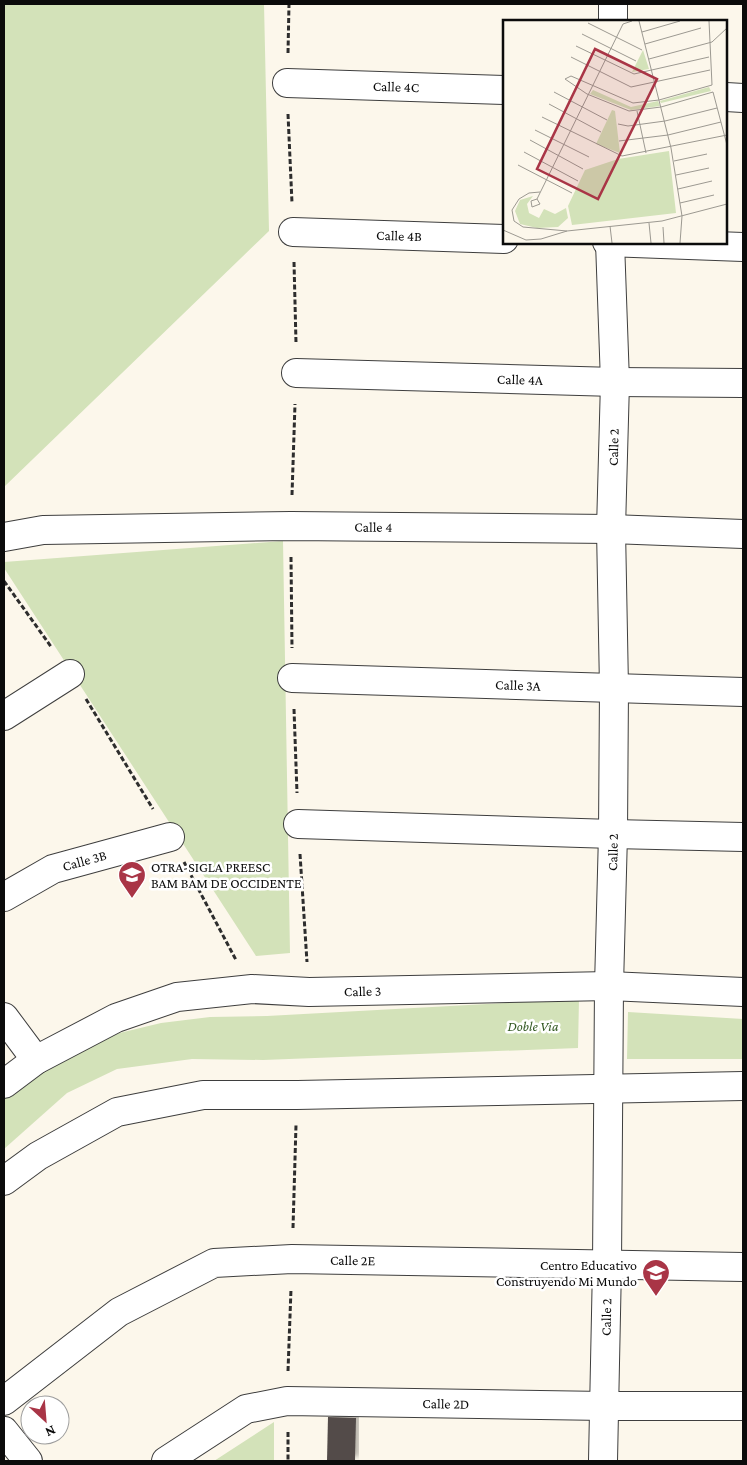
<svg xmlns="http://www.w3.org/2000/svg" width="747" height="1465" viewBox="0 0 747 1465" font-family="'Crimson Pro',serif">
<defs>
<filter id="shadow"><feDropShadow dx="4.5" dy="-4.5" stdDeviation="2.5" flood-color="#0004"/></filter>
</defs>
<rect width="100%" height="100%" fill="#fcf7eb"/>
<path fill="#d3e2b9" d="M4 4H264L269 231 4 487Z
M283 541 290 953 256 956 4 568V562Z
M579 999 578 1048 263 1060 192 1059 117 1069 67 1093 4 1149V1097L37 1072 107 1036 161 1023 210 1017 267 1016Z
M628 1012 743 1019V1059H627Z
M274 1422V1461H214Z"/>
<path fill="#524b49" filter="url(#shadow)" d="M328 1417 356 1418 355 1461H327Z"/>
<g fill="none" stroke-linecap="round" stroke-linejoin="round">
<defs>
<g id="minor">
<path d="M613 4V21"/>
<path id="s1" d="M287 83 504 90"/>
<path d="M726 97 743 98"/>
<path id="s2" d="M293 232 504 239"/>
<path d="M607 242 743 247"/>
<path id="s3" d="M296 373 615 382 743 383"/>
<path id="s4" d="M4 537 43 530 291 526 611 529 743 534"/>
<path id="s5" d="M292 678 743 692"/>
<path d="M4 716 70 674"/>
<path d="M298 824 613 834 743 837"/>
<path id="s6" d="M4 897 53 869 170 837"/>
<path d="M4 1017 36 1060"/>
<path id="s7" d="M4 1084 36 1060 116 1018 177 997 252 989 309 992 609 986 743 992"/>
<path d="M4 1181 38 1156 117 1112 203 1095H297L743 1086"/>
<path id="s8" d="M4 1401 119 1312 214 1263 292 1259 743 1267"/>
<path d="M4 1431 28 1461"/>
<path id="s9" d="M166 1461 246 1409 287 1401 605 1406H743"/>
<path id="s10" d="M603 1461 607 1265 609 986 613 834 614 688 611 529 615 382 610 242"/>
</g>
</defs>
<use href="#minor" stroke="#3e3e3e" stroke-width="30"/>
<path stroke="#2d2d2d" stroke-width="3" stroke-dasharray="5 2.5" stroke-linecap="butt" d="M288 53 289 4
M288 114 292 203
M294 262 296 343
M292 495 295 404
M291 557 292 648
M4 581 52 648
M86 699 153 809
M294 709 297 793
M300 854 307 962
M184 862 236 960
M293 1228 296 1125
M288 1371 291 1289
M288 1432V1461"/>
<use href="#minor" stroke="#fff" stroke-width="28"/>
</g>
<defs>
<symbol id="school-pin" viewBox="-11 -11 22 30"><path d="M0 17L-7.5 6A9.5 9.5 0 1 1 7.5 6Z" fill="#a93546" stroke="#fff"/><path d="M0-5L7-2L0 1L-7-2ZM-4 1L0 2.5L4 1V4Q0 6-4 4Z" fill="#fff"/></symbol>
</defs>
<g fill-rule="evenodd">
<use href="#school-pin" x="116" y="859" width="32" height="43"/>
<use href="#school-pin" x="640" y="1257" width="32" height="43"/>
</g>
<g text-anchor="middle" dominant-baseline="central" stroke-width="5" stroke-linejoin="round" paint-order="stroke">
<g font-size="14" fill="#0b0b0b" stroke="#fff">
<text stroke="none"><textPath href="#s1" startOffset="109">Calle 4C</textPath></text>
<text stroke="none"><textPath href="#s2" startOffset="106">Calle 4B</textPath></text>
<text stroke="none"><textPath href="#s3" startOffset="224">Calle 4A</textPath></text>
<text stroke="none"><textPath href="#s10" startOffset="1014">Calle 2</textPath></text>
<text stroke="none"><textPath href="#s4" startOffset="370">Calle 4</textPath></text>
<text stroke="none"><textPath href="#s5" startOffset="226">Calle 3A</textPath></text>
<text stroke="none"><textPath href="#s10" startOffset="609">Calle 2</textPath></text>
<text stroke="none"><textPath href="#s6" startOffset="89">Calle 3B</textPath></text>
<text stroke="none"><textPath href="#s7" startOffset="381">Calle 3</textPath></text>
<text stroke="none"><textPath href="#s8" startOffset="391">Calle 2E</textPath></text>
<text stroke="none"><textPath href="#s10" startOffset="144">Calle 2</textPath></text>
<text stroke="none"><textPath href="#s9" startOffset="296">Calle 2D</textPath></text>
</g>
<g font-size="14" fill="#0b0b0b" stroke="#fff" text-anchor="start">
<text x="151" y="867">OTRA-SIGLA PREESC<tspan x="151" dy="16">BAM BAM DE OCCIDENTE</tspan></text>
<text x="637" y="1265" text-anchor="end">Centro Educativo<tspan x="637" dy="16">Construyendo Mi Mundo</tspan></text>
</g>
<g font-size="14" font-style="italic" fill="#345a24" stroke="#fff">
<text x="533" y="1026">Doble Via</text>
</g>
</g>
<g transform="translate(503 20)">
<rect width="224" height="224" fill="#fcf7eb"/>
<path d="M140 30 146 49 129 52ZM206 67 208 71 158 83 157 81ZM90 70 128 87 155 81 157 86 128 90 87 74ZM109 90 112 91 117 133 93 124ZM166 131 173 193 69 205 65 186 82 150 115 139ZM30 176 24 184 26 193 36 198 41 189 52 194 63 188 65 198 55 207 34 208 17 204 12 191 17 180Z" fill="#d3e2b9"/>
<path fill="none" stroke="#9c9991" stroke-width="1" d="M136 1 168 128 179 196 177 223M206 1 209 65M85 3 139 30M139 12 177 1M79 14 133 41M142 24 198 8M73 26 131 54 206 37M68 37 128 67 207 50M146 39 209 22 224 8M209 65 156 80 130 83 68 56 62 59 84 74 126 91 158 87 210 72M51 72 104 100M210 72 224 125M46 84 98 112M134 91 143 133M39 97 119 136 224 115M115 104 125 106 162 101 214 88M32 110 86 137M27 120 80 149M116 121 165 115 218 102M21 132 75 161M171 141 204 134M15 145 69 173M173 155 206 148M175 169 209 161M37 172 26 173 16 179 9 190 11 201 20 207 64 211M34 179 37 184 29 187 28 181 34 179 120 4 129 1M177 183 211 175M146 203 148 223M107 206 109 223M160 207 161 223M0 210 23 220 38 219 64 211 159 201 224 184"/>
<path fill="#a93546" fill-opacity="0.15" stroke="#a93546" stroke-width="2.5" d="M92 29 154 59 95 179 34 149Z"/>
<rect width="224" height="224" fill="none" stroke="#0b0b0b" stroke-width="2.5"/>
</g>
<rect width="747" height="1465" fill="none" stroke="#0b0b0b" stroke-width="10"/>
<g transform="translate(45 1420) rotate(154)"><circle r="24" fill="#ffffff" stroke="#9d9d9d"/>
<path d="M0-4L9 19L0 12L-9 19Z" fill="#a93546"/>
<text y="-8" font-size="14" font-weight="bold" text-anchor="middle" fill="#0b0b0b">N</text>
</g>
</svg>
